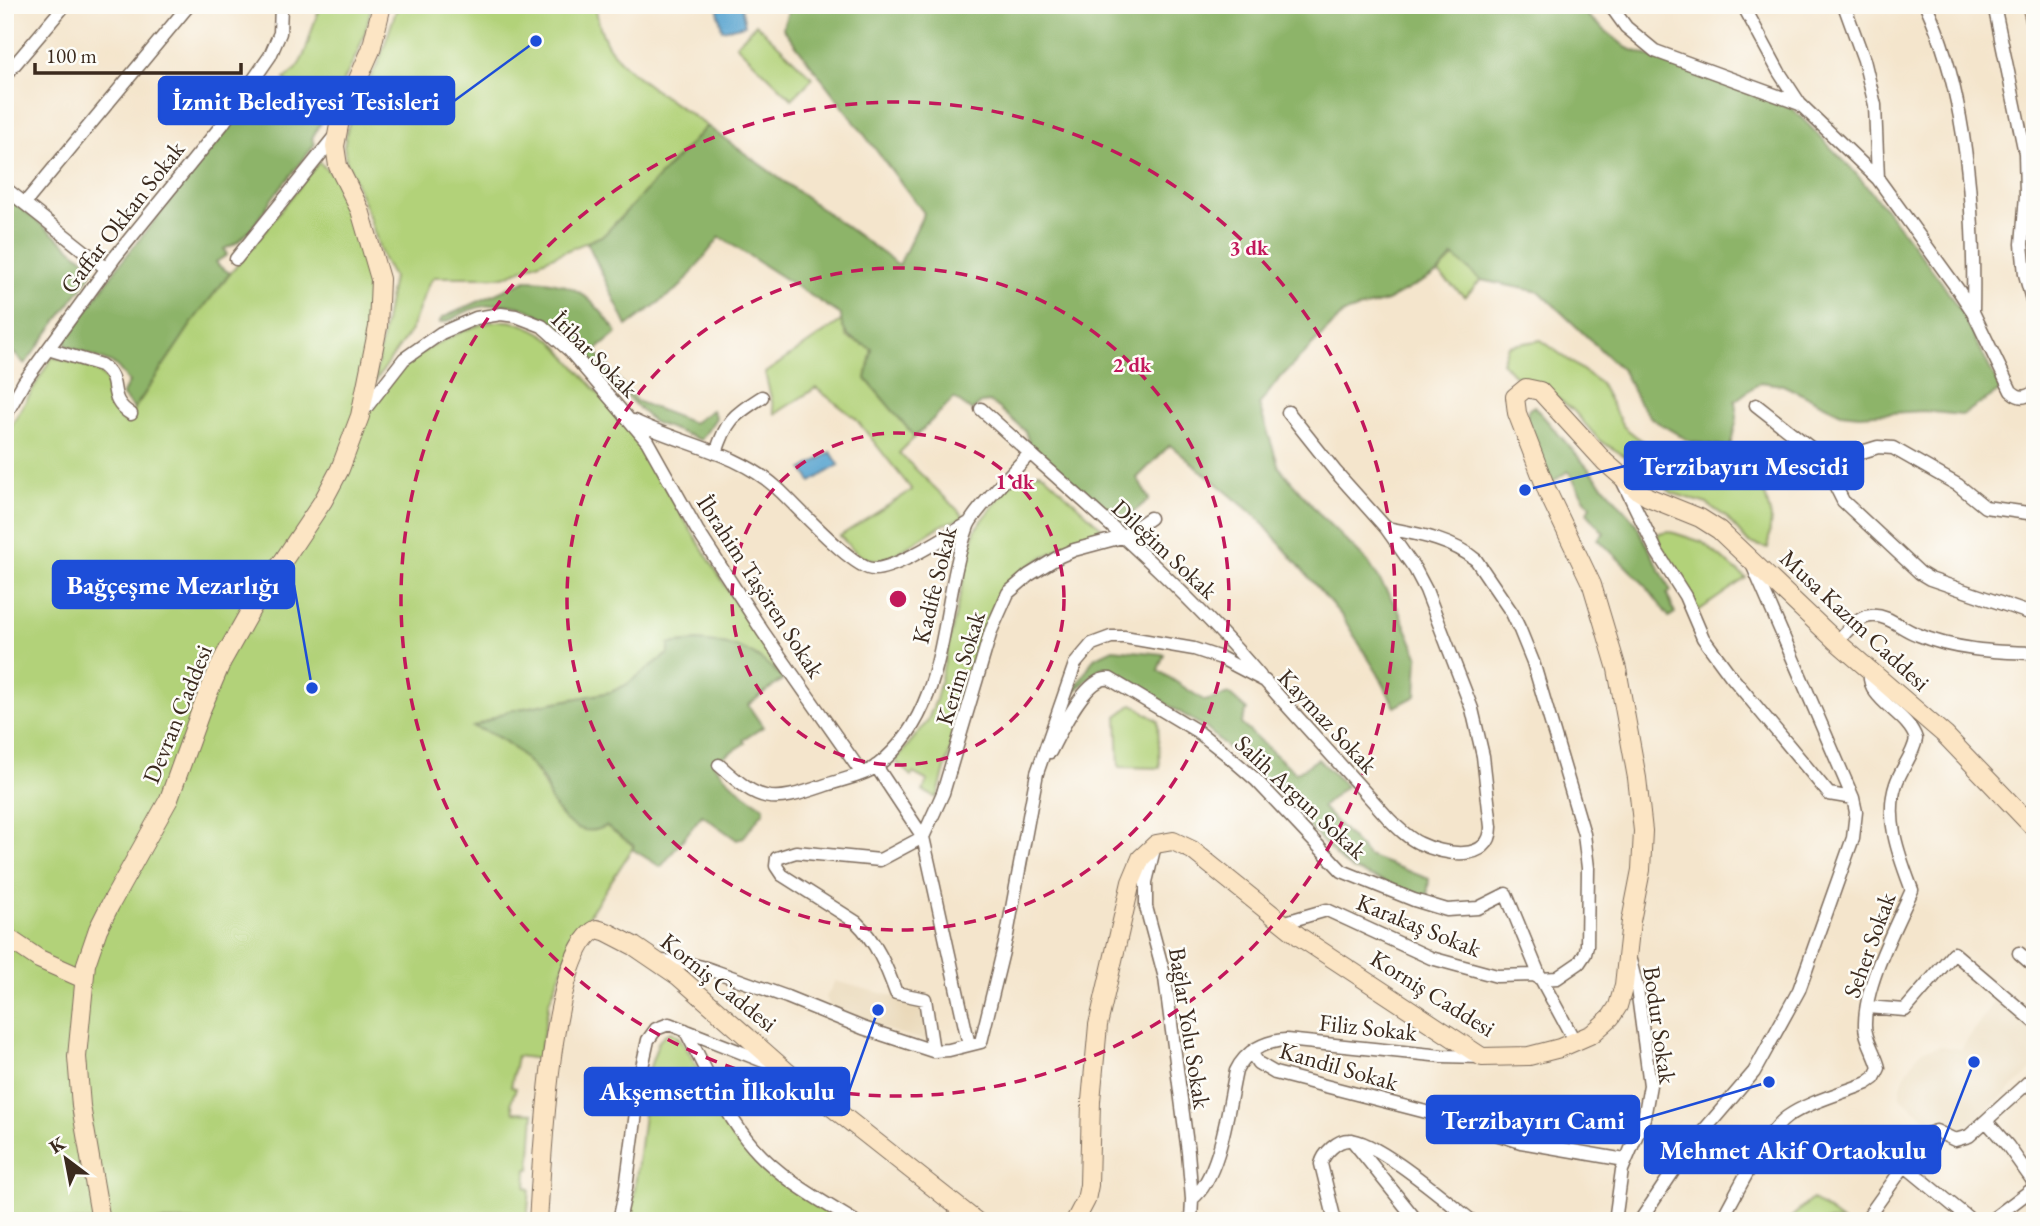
<svg xmlns="http://www.w3.org/2000/svg" width="2040" height="1226" viewBox="0 0 2040 1226" font-family="'EB Garamond',serif">
<rect width="100%" height="100%" fill="#fdfcf7"/>
<filter id="ink" filterUnits="userSpaceOnUse"><feTurbulence type="fractalNoise" baseFrequency=".0143" numOctaves="2"/><feDisplacementMap in="SourceGraphic" scale="14" xChannelSelector="R" yChannelSelector="G"/><feConvolveMatrix kernelMatrix="1 2 1 2 8 2 1 2 1" color-interpolation-filters="sRGB"/></filter>
<filter id="wash" filterUnits="userSpaceOnUse"><feTurbulence type="fractalNoise" baseFrequency=".00686" numOctaves="4" result="noise"/><feDisplacementMap in="SourceGraphic" scale="28" xChannelSelector="R" yChannelSelector="G"/><feGaussianBlur stdDeviation="1.57" result="paint"/><feColorMatrix in="noise" values="0 0 0 0 0 0 0 0 0 0 0 0 0 0 0 0 0 1.4 0 .05"/><feComposite in="paint" operator="in"/></filter>
<g filter="url(#wash)">
<rect width="100%" height="100%" fill="#f4e5cc"/>
<path fill="#ead9ba" d="M835 981 922 1004 928 1042 863 1023 836 1012 830 1007 826 997Z
M1997 997 2035 1029V1067L1968 1128 1957 1132 1939 1118 1933 1124 1900 1098V1090L1904 1077 1915 1058 1923 1050 1941 1046 1961 1049Z"/>
<path fill="#b2d279" stroke="#767e4c" stroke-width="2" d="M322 5H371C367 42 344 79 328 111L284 79C311 63 307 29 322 5Z
M398 5H595C597 18 600 30 606 42 622 73 679 105 707 126L604 235 504 277H434L428 285 411 330 374 383 393 277 383 259 367 210 346 160 344 146 350 117 379 61Z
M756 24 813 78 792 99 736 45Z
M319 162 340 181 354 211 372 276 373 297 360 415C372 400 384 382 398 369 412 357 431 346 448 338 491 318 513 312 553 341L648 450 671 498 783 679 773 668 697 641 669 644V653L626 685 611 692 509 711 474 727C484 731 496 735 506 741 526 754 542 777 551 800L606 825 634 846 576 935 549 1002 539 1059 517 1056 511 1087 516 1088 511 1102 514 1112 534 1113 530 1169H527L526 1188 530 1189 527 1221H5V436L52 357C67 361 88 364 101 374 115 385 106 409 125 423L196 317Z
M1454 256 1481 280 1465 297 1438 273Z
M841 321 847 337 872 349 866 379 915 437 899 453 965 517C957 520 947 522 939 527 920 537 887 567 865 558 855 554 847 543 840 536L912 490 855 418 816 388 775 414 765 373Z
M1541 340 1600 383 1623 426 1666 460 1681 464 1703 465 1747 483 1765 495 1771 517 1768 548 1749 543 1726 517 1707 504 1672 493 1644 468 1599 440 1573 410 1543 387 1514 375 1502 362 1508 346Z
M1039 472 1045 475 1104 530 1098 535 1069 544 1040 559 1015 575 1000 593 984 628 937 798 923 791 928 781 913 773 911 776 895 761 927 722 936 700 975 530 1010 484 1020 476Z
M1668 531 1702 542 1746 578 1698 611 1660 549 1657 538 1659 533Z
M1133 704 1158 721 1160 768 1119 767 1117 716Z
M671 1032C688 1039 707 1092 717 1110 746 1162 795 1193 846 1221H627L633 1202 650 1067 658 1043 664 1035Z
M1812 1199 1842 1221H1787Z"/>
<path fill="#8db469" stroke="#646f44" stroke-width="2" d="M790 5H1574L1627 48 1793 109 1851 168 1889 213 1942 283 1962 314 2001 390 1962 415 1923 411 1859 415 1841 413 1783 385 1760 382 1735 401 1737 418 1730 447 1691 442 1652 419 1639 402 1623 371 1540 292 1481 280 1453 256 1438 273 1387 301 1344 313 1279 379 1259 405 1279 467 1321 516 1368 562 1398 609 1418 656 1416 696 1395 707 1378 674 1342 616 1258 518 1170 445 1137 478 1149 499 1120 524 1030 446 1025 431 999 408 989 402 981 403 972 411 954 398 915 437 866 379 872 349C856 341 840 336 841 315L720 237 681 286 627 326 587 242 604 235 707 126 899 265 924 213 783 28Z
M262 86 296 111 307 95 328 111 312 138 315 144C303 161 289 177 276 193 260 214 250 240 224 249L227 255 216 262 219 266 230 273 196 317 134 409 122 395 129 382 116 365 67 346 65 341 119 265Z
M11 200 90 264 93 270 91 275 25 364 5 345V210Z
M526 280C573 280 592 296 617 333L595 351 636 401 693 423 712 410 716 418 701 440 653 422 549 321C525 304 498 300 470 310 459 314 450 323 439 323L442 318Z
M1534 406 1635 522 1671 591 1667 594 1675 613 1669 617 1645 585 1598 539 1604 533 1587 513 1590 506C1581 495 1576 483 1568 471L1548 485 1526 419 1528 410Z
M697 641C737 644 755 649 783 679L748 705 763 727 743 740 745 743 713 763C727 781 744 795 764 807V811L743 838 737 840 702 815 661 867 632 849 634 846 606 826C582 839 562 822 550 799 548 794 547 788 545 783 541 776 534 768 528 762 512 744 496 734 473 727L508 711 611 692 626 685 669 653V644Z
M1113 649 1164 654 1158 670 1205 701 1229 694 1247 710 1241 724 1296 773 1318 759 1346 786 1322 807 1368 856 1429 879 1427 898 1354 870 1340 860 1274 790 1207 729 1111 670 1100 668 1071 695 1094 658Z"/>
<path fill="#56a3cf" stroke="#486676" stroke-width="2" d="M717 5H741L745 25 722 30Z
M831 452 839 465 811 482 803 469Z"/>
</g>
<g filter="url(#ink)">
<g fill="none" stroke-linecap="round" stroke-linejoin="round">
<defs>
<path id="minor" d="M1610 5 1626 27 1655 51 1800 104
M1743 5 1779 72 1800 104 1878 179 1959 291 1973 312 2011 391C2020 399 2024 398 2035 392
M1844 5 1864 60 1875 105 1878 179
M1926 5C1968 96 1975 213 1973 312
M1994 5 2025 153 2026 195 2022 244 2025 274 2035 311
M5 76 65 5
M5 188 107 269
M25 203 189 5
M236 259 335 136
M48 349 101 365C124 381 104 397 131 414
M1756 405 1817 453 1824 458 1836 460
M365 409 404 359 441 333 476 318 501 314 516 316 542 326 570 351 647 441 697 530 763 632 861 772
M981 409C1076 496 1177 578 1260 676
M5 416 24 382 115 257 222 125 270 56 280 33 281 5
M634 421C681 444 737 452 777 488 796 505 853 569 873 569 895 570 948 535 969 523
M716 453C727 419 733 416 762 397
M1622 480 1657 552 1685 596 1703 638 1731 676 1829 794 1853 798
M2035 514 1985 507 1958 485 1893 448 1878 447 1836 460V487L1843 501 1920 573 1930 579 2035 615
M1837 642C1846 632 1857 617 1871 616 1887 614 1902 629 1916 634 1954 650 1994 652 2035 653
M1050 752C1060 733 1086 675 1110 679L1197 731 1225 753 1256 780 1342 871 1414 900 1447 910 1478 908 1506 894 1541 979 1575 1042
M719 765C761 803 770 804 823 786 840 780 864 776 878 765 951 708 939 605 968 526 973 512 1017 468 1030 453
M876 766 923 837 969 1045
M1155 845 1146 882V907L1165 978 1188 1152 1192 1199 1191 1221
M1282 923 1327 910 1431 958 1497 976 1534 975 1541 979 1557 978 1579 963 1585 954 1587 946 1588 868 1584 834 1533 662 1520 630 1512 613 1476 560C1451 539 1417 534 1386 528
M2019 953 2035 967
M659 961 682 962 706 968 787 997 863 1028 933 1051 949 1050 981 1042 1007 935 1037 773 1075 664 1092 644 1111 637H1124L1194 649 1221 658 1265 681 1389 819C1398 828 1408 838 1419 843 1443 855 1491 863 1491 827L1483 756 1472 709 1426 590 1415 569 1386 528 1335 471 1288 412
M1867 1007 1905 1010 1954 953 2035 1022
M685 1030C706 1068 724 1114 753 1147 780 1178 820 1200 854 1221
M933 1051 925 999 896 993C887 968 876 941 856 922L782 875 776 866 777 858 796 852 880 860 923 837 943 793 991 631 1008 593 1029 575 1060 556 1074 550 1122 537 1150 518
M1251 1052 1258 1063 1275 1073 1434 1114 1521 1142 1625 1160
M1987 1122 2008 1146 2035 1184
M1352 1140 1417 1221
M1904 1165 1972 1221
M1192 1199C1221 1176 1228 1106 1236 1071 1245 1052 1264 1041 1286 1040L1442 1056 1481 1057
M619 1221 626 1188 642 1067 648 1040 656 1029 669 1024 776 1066
M1335 1221 1321 1164C1324 1153 1337 1140 1349 1140 1375 1139 1449 1203 1472 1221
M1615 1221 1622 1170 1644 1118 1650 1085 1637 988 1630 960
M1640 1221 1688 1149 1754 1072 1799 990 1853 838 1856 812 1853 798 1752 564
M1721 1221C1735 1196 1766 1132 1787 1117 1808 1102 1843 1093 1867 1083L1874 1078 1879 1068C1876 1054 1865 1040 1865 1026 1864 985 1895 928 1912 890 1900 858 1884 819 1896 784 1901 768 1913 756 1916 739 1908 712 1865 700 1870 670
M1865 1221 1927 1134 1936 1131 1955 1140 1969 1136 2035 1076
M1990 1221 2035 1187"/>
<path id="secondary" d="M2031 5 2035 22
M5 936 39 959 84 979
M101 1221 81 1106 77 1057 86 964 98 929 110 905 169 799 201 710 222 661 253 606 323 501 340 469 360 416 378 327 380 279 360 210 338 166 335 146 340 120 371 50 382 5
M538 1221C542 1168 549 951 597 929L607 932 634 946 678 976 786 1071 976 1221
M1075 1221 1086 1200 1089 1185 1091 1101 1098 1025 1131 882 1141 858 1156 844 1173 841 1192 850 1300 937 1482 1057 1529 1056 1560 1048 1592 1034 1611 1017 1618 1006 1624 985 1631 921 1641 870 1643 831 1637 778 1617 669 1592 585 1548 493 1517 413 1515 397 1526 388 1540 391 1605 462 1637 490 1648 497 1700 518 1719 530 1837 642 1945 735 2035 829"/>
</defs>
<use href="#minor" stroke="#7c6b5b" stroke-width="15"/>
<use href="#secondary" stroke="#7c6b5b" stroke-width="20"/>
<use href="#minor" stroke="#fff" stroke-width="12"/>
<use href="#secondary" stroke="#fce5c4" stroke-width="18"/>
</g>
</g>
<g fill="none" stroke="#c2185b" stroke-width="3.5" stroke-dasharray="12 9">
<circle cx="898" cy="599" r="166"/>
<circle cx="898" cy="599" r="331"/>
<circle cx="898" cy="599" r="497"/>
</g>
<g text-anchor="middle" dominant-baseline="central" stroke-width="5" stroke-linejoin="round" paint-order="stroke">
<g font-size="24" fill="#3b2a1e" stroke="#fdfcf7">
<text transform="translate(122 217) rotate(-52)">Gaffar Okkan Sokak</text>
<text transform="translate(595 354) rotate(45)">İtibar Sokak</text>
<text transform="translate(1165 549) rotate(43)">Dileğim Sokak</text>
<text transform="translate(934 585) rotate(-76)">Kadife Sokak</text>
<text transform="translate(761 586) rotate(57)">İbrahim Taşören Sokak</text>
<text transform="translate(1855 620) rotate(43)">Musa Kazım Caddesi</text>
<text transform="translate(960 668) rotate(-73)">Kerim Sokak</text>
<text transform="translate(177 714) rotate(-68)">Devran Caddesi</text>
<text transform="translate(1328 721) rotate(47)">Kaymaz Sokak</text>
<text transform="translate(1301 797) rotate(43)">Salih Argun Sokak</text>
<text transform="translate(1419 925) rotate(22)">Karakaş Sokak</text>
<text transform="translate(1869 945) rotate(-70)">Seher Sokak</text>
<text transform="translate(719 982) rotate(39)">Korniş Caddesi</text>
<text transform="translate(1433 993) rotate(32)">Korniş Caddesi</text>
<text transform="translate(1660 1025) rotate(82)">Bodur Sokak</text>
<text transform="translate(1368 1027) rotate(6)">Filiz Sokak</text>
<text transform="translate(1190 1028) rotate(81)">Bağlar Yolu Sokak</text>
<text transform="translate(1339 1066) rotate(16)">Kandil Sokak</text>
</g>
</g>
<circle cx="898" cy="599" r="10" fill="#c2185b" stroke="#fdfcf7" stroke-width="3.5"/>
<g font-size="21" text-anchor="middle" font-weight="bold" fill="#c2185b" stroke="#fdfcf7" stroke-width="5" stroke-linejoin="round" paint-order="stroke">
<text x="1249" y="255">3 dk</text>
<text x="1132" y="372">2 dk</text>
<text x="1015" y="489">1 dk</text>
</g>
<path fill="none" stroke="#1d4ed8" stroke-width="2.5" d="M536 41L454 101M1525 490L1625 466M312 688L294 585M878 1010L849 1091M1769 1082L1639 1120M1974 1062L1940 1150"/>
<g fill="#1d4ed8" stroke="#fdfcf7" stroke-width="2.5">
<circle cx="536" cy="41" r="7"/>
<circle cx="1525" cy="490" r="7"/>
<circle cx="312" cy="688" r="7"/>
<circle cx="878" cy="1010" r="7"/>
<circle cx="1769" cy="1082" r="7"/>
<circle cx="1974" cy="1062" r="7"/>
</g>
<g fill="#1d4ed8" stroke="#1d4ed8" stroke-width="2.5">
<rect x="159" y="77" width="295" height="47" rx="7"/>
<rect x="1625" y="442" width="238" height="47" rx="7"/>
<rect x="53" y="561" width="241" height="47" rx="7"/>
<rect x="585" y="1068" width="264" height="47" rx="7"/>
<rect x="1427" y="1096" width="212" height="47" rx="7"/>
<rect x="1645" y="1126" width="295" height="47" rx="7"/>
</g>
<g font-size="26" text-anchor="middle" font-weight="bold" fill="#fff">
<text x="306" y="110">İzmit Belediyesi Tesisleri</text>
<text x="1744" y="475">Terzibayırı Mescidi</text>
<text x="173" y="594">Bağçeşme Mezarlığı</text>
<text x="717" y="1100">Akşemsettin İlkokulu</text>
<text x="1533" y="1129">Terzibayırı Cami</text>
<text x="1793" y="1159">Mehmet Akif Ortaokulu</text>
</g>
<rect width="2040" height="1226" fill="none" stroke="#fdfcf7" stroke-width="28"/>
<g transform="translate(66 1159) rotate(328)" stroke="#fdfcf7" stroke-width="5" paint-order="stroke">
<path d="M0-5L12 26L0 18L-12 26Z" fill="#3b2a1e"/>
<text y="-10" font-size="19" font-weight="bold" text-anchor="middle" fill="#3b2a1e">K</text>
</g>
<path d="M35 63v10h206v-10" fill="none" stroke="#3b2a1e" stroke-width="3.5"/>
<text x="46" y="63" font-size="21" fill="#3b2a1e" stroke="#fdfcf7" stroke-width="5" paint-order="stroke">100 m</text>
</svg>
